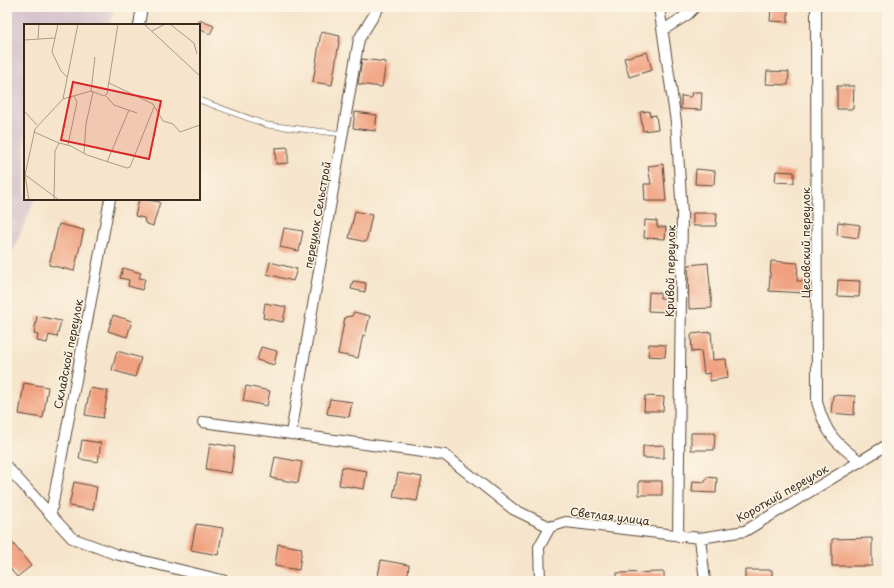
<svg xmlns="http://www.w3.org/2000/svg" width="894" height="588" viewBox="0 0 894 588" font-family="'Playpen Sans',sans-serif">
<rect width="100%" height="100%" fill="#fcf5e5"/>
<filter id="ink" filterUnits="userSpaceOnUse"><feTurbulence type="fractalNoise" baseFrequency=".025" numOctaves="2"/><feDisplacementMap in="SourceGraphic" scale="8" xChannelSelector="R" yChannelSelector="G"/><feConvolveMatrix kernelMatrix="1 2 1 2 8 2 1 2 1" color-interpolation-filters="sRGB"/></filter>
<filter id="wash" filterUnits="userSpaceOnUse"><feTurbulence type="fractalNoise" baseFrequency=".012" numOctaves="4" result="noise"/><feDisplacementMap in="SourceGraphic" scale="16" xChannelSelector="R" yChannelSelector="G"/><feGaussianBlur stdDeviation="0.9" result="paint"/><feColorMatrix in="noise" values="0 0 0 0 0 0 0 0 0 0 0 0 0 0 0 0 0 1.4 0 .05"/><feComposite in="paint" operator="in"/></filter>
<g filter="url(#wash)">
<rect width="100%" height="100%" fill="#f6e5cc"/>
<path fill="#d1bdc9" d="M7 7H116L109 25H25V199H35L7 264Z"/>
<g id="blocks">
<path fill="#f0a07f" d="M771 7H788V22L770 21Z
M199 20 214 26 210 34 199 29Z
M321 32 340 36 332 85 313 82Z
M647 52 652 70 629 77 624 58Z
M362 59 386 62 382 87 358 84Z
M767 71 789 72 788 85 766 84Z
M837 86H854L853 109H837Z
M692 92H702L701 110 681 109V96L691 97Z
M649 111 650 116 656 115 658 129 643 131 640 112Z
M355 112 377 115 375 131 353 128Z
M288 147V163L276 164 275 148Z
M663 164 666 201H645L644 184H651L648 166Z
M696 169 715 171 714 185 695 184Z
M776 171 794 172V183L775 182Z
M139 199 160 202 153 226 145 223 144 218 135 216Z
M355 211 372 215 366 242 349 238Z
M693 213H717L716 226H693Z
M645 220 657 221V227H666L665 239 644 238Z
M838 222 860 225 858 238 837 235Z
M59 224 84 230 74 271 49 265Z
M284 228 303 231 299 251 280 247Z
M771 261 798 263 797 281H806L805 293 769 291Z
M270 262 297 269 293 281 267 274Z
M708 263 712 308 689 309 688 265Z
M123 268 141 273 139 278 145 279 142 290 128 286 129 280 120 278Z
M838 280 860 281 859 297 837 296Z
M353 281 366 283 365 292 351 289Z
M649 292 660 293V298H668V312L648 311Z
M265 303 286 307 283 322 263 318Z
M354 312 370 316 365 336 363 335 358 358 338 354 345 317 352 316Z
M113 315 132 321 127 337 108 331Z
M37 316 61 321 57 337 49 335 47 343 37 341 38 335 34 334Z
M711 332 713 360 726 359 728 378 710 381V373L704 374 701 351 692 352 691 334Z
M649 344 666 345 665 357 648 356Z
M261 347 277 351 274 365 257 360Z
M117 351 141 358 135 377 112 370Z
M24 383 48 387 43 418 19 414Z
M246 386 270 391 267 406 243 401Z
M90 388 108 391 103 418 85 415Z
M833 395 855 396 854 415 831 413Z
M645 396 664 397 663 411H644Z
M330 399 352 402 349 417 327 414Z
M691 433H715L714 450H691Z
M82 440 101 443 98 462 79 459Z
M210 443 235 447 231 473 206 469Z
M664 445V458H643V446Z
M275 457 302 462 298 483 271 478Z
M342 467 367 471 364 489 339 485Z
M398 473 422 477 417 501 393 497Z
M707 477 717 478 716 493 692 492 693 481 705 482Z
M639 481H662V495H639Z
M74 482 97 487 93 510 69 506Z
M196 524 223 528 218 555 191 550Z
M7 536 31 566 17 577 7 565Z
M872 538V566H832V539Z
M278 544 302 548 299 570 275 566Z
M381 560 409 565 407 581H377Z
M745 570H772V581H745Z
M664 572V581H617V573Z"/>
</g>
</g>
<g filter="url(#ink)">
<use href="#blocks" fill-opacity="0" stroke="#574638" stroke-width="1"/>
<g fill="none" stroke-linecap="round" stroke-linejoin="round">
<defs>
<path id="service" d="M199 100 267 125 343 134"/>
<path id="minor" d="M659 7 676 122 682 213 678 536
M816 7 817 402C826 434 835 443 861 462
M139 25 142 7
M663 30 687 15 695 7
M203 422 445 455 513 509 550 527
M291 433 359 39 379 7
M7 467 72 538 115 554 226 581
M51 513 110 199
M540 581 539 547 550 527 566 522 700 538
M705 581 700 538 745 531 887 445"/>
</defs>
<use href="#service" stroke="#574638" stroke-width="6"/>
<use href="#minor" stroke="#574638" stroke-width="12"/>
<use href="#service" stroke="#fff" stroke-width="5"/>
<use href="#minor" stroke="#fff" stroke-width="10"/>
</g>
</g>
<g text-anchor="middle" dominant-baseline="central" stroke-width="3" stroke-linejoin="round" paint-order="stroke">
<g font-size="11" fill="#3b2a1e" stroke="#fcf5e5">
<text transform="translate(317 215) rotate(-80)">переулок Сельстрой</text>
<text transform="translate(805 243) rotate(-90)">Цесовский переулок</text>
<text transform="translate(670 271) rotate(-89)">Кривой переулок</text>
<text transform="translate(68 354) rotate(-79)">Складской переулок</text>
<text transform="translate(782 493) rotate(-30)">Короткий переулок</text>
<text transform="translate(610 516) rotate(7)">Светлая улица</text>
</g>
</g>
<g transform="translate(24 24)">
<rect width="176" height="176" fill="#f6e5cc"/>
<path fill="none" stroke="#ab9a86" stroke-width="1" d="M34 0 28 28 37 47 43 53M120 0 176 52M146 0 170 19 173 30M128 7 141 0M14 15 15 0M0 16 31 14M85 59 129 80 139 97 149 100 156 108 176 101M67 67 80 72 83 70 94 0M82 72 90 81 113 89M39 75 54 0M1 88 13 101M10 108 35 119 47 122 63 131 103 144 106 143 130 83M44 121 53 78 50 72M60 129 62 100 69 68M83 138 105 86M0 150 35 176M5 176 1 151 11 105 39 75 67 67 71 33M30 176 31 127 35 119"/>
<path fill="#d62828" fill-opacity="0.15" stroke="#d62828" stroke-width="2" d="M49 58 137 77 125 135 37 116Z"/>
<rect width="176" height="176" fill="none" stroke="#3b2a1e" stroke-width="2"/>
</g>
<rect width="894" height="588" fill="none" stroke="#fcf5e5" stroke-width="24"/>
</svg>
